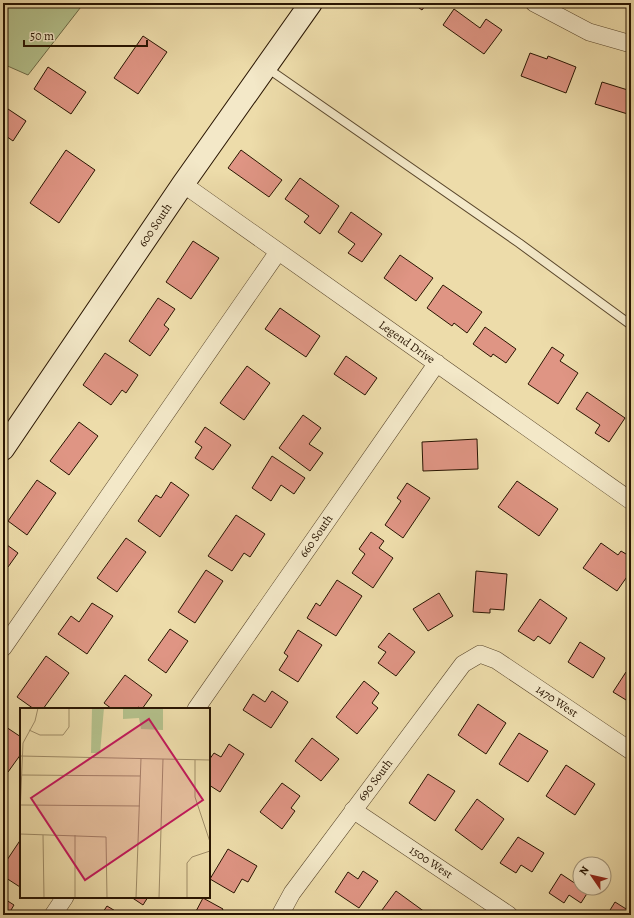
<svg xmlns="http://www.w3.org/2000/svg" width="634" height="918" viewBox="0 0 634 918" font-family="Alegreya,serif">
<rect width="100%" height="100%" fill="#eddcaa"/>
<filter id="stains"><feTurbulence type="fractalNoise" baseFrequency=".005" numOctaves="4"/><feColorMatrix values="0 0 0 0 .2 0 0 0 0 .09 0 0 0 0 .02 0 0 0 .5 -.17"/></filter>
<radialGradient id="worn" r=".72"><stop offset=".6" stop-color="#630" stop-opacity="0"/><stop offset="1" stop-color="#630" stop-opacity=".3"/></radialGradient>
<path fill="#b4c18c" stroke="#6e6b47" d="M3 3H84L28 75 3 64Z"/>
<path fill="#df9584" stroke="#291502" d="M412 3H427L422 10Z
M454 9 480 28 486 19 502 30 484 54 443 25Z
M143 36 167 52 138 94 114 78Z
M530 53 547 59 548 56 576 67 566 93 521 76Z
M48 67 86 92 71 114 34 89Z
M602 82 631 91V115L595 104Z
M5 107 26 121 13 141 3 134V109Z
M66 150 95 170 59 223 30 203Z
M241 150 282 180 269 197 228 168Z
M300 178 339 206 320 234 304 222 309 216 285 199Z
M351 212 382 234 362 262 348 253 355 244 338 232Z
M193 241 219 258 191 299 166 282Z
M400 255 433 278 416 301 384 278Z
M443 285 482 312 467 333 454 323 452 326 427 308Z
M158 298 175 309 164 325 169 329 150 356 129 341Z
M280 308 320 336 306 357 265 329Z
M485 327 516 349 506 363 493 354 491 357 473 344Z
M552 347 564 355 560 361 578 373 558 404 528 384Z
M105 353 138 375 126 393 122 390 111 405 83 385Z
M346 356 377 378 365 395 334 374Z
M247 366 270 383 244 420 220 403Z
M587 392 625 418 609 442 595 433 600 425 576 409Z
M303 415 321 428 309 444 323 453 310 471 279 448Z
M79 422 98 436 69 475 50 461Z
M205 427 231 445 213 470 195 458 202 447 195 442Z
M477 439 478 469 423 471 422 442Z
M272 456 305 478 294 494 281 485 271 501 252 488Z
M37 480 56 493 27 535 8 521Z
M517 481 558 509 539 536 498 507Z
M171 482 189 495 160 537 138 521 156 495 161 498Z
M407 483 430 498 403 538 385 525 401 501 397 498Z
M236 515 265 534 250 557 244 553 232 571 208 556Z
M371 532 384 541 379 548 393 558 373 588 352 573 365 554 359 549Z
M126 538 146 552 117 592 97 578Z
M3 542 18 553 8 567 3 563Z
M601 543 618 555 621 551 631 557V571L617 591 583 568Z
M206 570 223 581 195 623 178 612Z
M476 571 507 574 504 610 490 609V613L473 612Z
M337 580 362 596 336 636 307 618 316 603 320 606Z
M439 593 453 616 428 631 413 609Z
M540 599 567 618 550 644 538 636 534 641 518 631Z
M92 603 113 616 87 654 58 634 71 616 79 622Z
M170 629 188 641 166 673 148 660Z
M298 630 322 645 298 682 279 670 288 656 284 653Z
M389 633 415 652 396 676 378 663 386 652 378 647Z
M580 642 605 658 593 678 568 662Z
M46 656 69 673 43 709H34L17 697Z
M626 672 631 675V703L613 692Z
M125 675 152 695 142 709 138 707 136 709H112L104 703Z
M364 681 379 693 372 703 378 708 357 734 336 717Z
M272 691 288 702 271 728 243 710 253 694 265 702Z
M478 704 506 723 486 754 458 735Z
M3 725 21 737V754L8 772 3 769Z
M519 733 548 751 528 782 499 764Z
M312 738 339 759 321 781 295 761Z
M229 744 244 754 220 792 209 785V760L214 753 221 757Z
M566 765 595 784 575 815 546 796Z
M428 774 455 791 435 821 409 803Z
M282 783 300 796 291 808 295 811 282 829 260 812Z
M477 799 504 819 482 850 455 830Z
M518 837 544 853 532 872 521 865 516 873 500 863Z
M21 839V887H20L3 876V866Z
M228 849 257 866 248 882 242 879 234 893 210 879Z
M363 871 378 881 359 908 335 892 348 872 358 879Z
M561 874 588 892 581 903 569 895 564 903 549 893Z
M396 891 429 915H389L382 910Z
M131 897H148L143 905Z
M3 898 14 905 8 915H3Z
M203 898 223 909 220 915H194Z
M615 902 631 912V915H607Z
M107 906 122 915H101Z"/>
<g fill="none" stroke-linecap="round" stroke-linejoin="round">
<defs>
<path id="lane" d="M267 68 519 243 631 325"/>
<path id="street" d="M534 3 589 32 631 44
M183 184 631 501
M3 648 278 252
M196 709 437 363
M353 810 509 915
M53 915 65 897
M280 915 292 893 463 664 480 654 496 660 631 751"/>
<path id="secondary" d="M3 449 183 184 311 3"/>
</defs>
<use href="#lane" stroke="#5a472c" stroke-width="10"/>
<use href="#street" stroke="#5a472c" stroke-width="18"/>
<use href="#secondary" stroke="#291502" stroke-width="24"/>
<use href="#lane" stroke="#f3e8c8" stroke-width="8"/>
<use href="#street" stroke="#f3e8c8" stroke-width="17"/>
<use href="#secondary" stroke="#f3e8c8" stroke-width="22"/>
</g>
<g text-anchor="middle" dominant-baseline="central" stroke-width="3" stroke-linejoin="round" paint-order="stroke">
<g font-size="12" fill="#291502" stroke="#f3e8c8">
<text transform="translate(155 225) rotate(-56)">600 South</text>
<text transform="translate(407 342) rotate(35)">Legend Drive</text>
<text transform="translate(316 536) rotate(-55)">660 South</text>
<text transform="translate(557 701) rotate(34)">1470 West</text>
<text transform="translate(375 780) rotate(-53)">690 South</text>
<text transform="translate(431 862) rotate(34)">1500 West</text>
</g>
</g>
<g transform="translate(20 708)">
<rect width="190" height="190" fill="#eddcaa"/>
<path d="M72 0H84L80 45H71ZM103 0H143V22L121 21 119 10 103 11Z" fill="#b4c18c"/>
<path fill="none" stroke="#9f8c67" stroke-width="1" d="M9 22 20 27H43L49 19V0M0 48 190 52M175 52V89L190 134M2 67 120 68M1 97 120 98M0 106 3 35 15 13 18 0M0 126 86 129 87 190M23 127 24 190M55 190V127M116 190 121 50M139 190 143 51M167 190V155L172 149 190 143"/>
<path fill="#c2185b" fill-opacity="0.15" stroke="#c2185b" stroke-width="2" d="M129 11 183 92 65 172 11 90Z"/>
<rect width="190" height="190" fill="none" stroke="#291502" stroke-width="2"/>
</g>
<rect width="634" height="918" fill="none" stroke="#eddcaa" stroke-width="16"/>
<rect x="4" y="4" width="626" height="910" fill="none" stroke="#291502" stroke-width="2"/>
<rect x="8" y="8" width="618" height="902" fill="none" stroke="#291502"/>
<g transform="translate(592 876) rotate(304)"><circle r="19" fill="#f3e8c8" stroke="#a29479"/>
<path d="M0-3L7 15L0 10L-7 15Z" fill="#8f2418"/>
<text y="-6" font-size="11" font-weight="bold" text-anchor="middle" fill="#291502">N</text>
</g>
<path d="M24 40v6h123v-6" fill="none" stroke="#291502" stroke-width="2"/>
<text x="30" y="40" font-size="12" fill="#291502" stroke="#f3e8c8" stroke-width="3" paint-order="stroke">50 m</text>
<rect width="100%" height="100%" filter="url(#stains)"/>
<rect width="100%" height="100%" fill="url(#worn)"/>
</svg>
